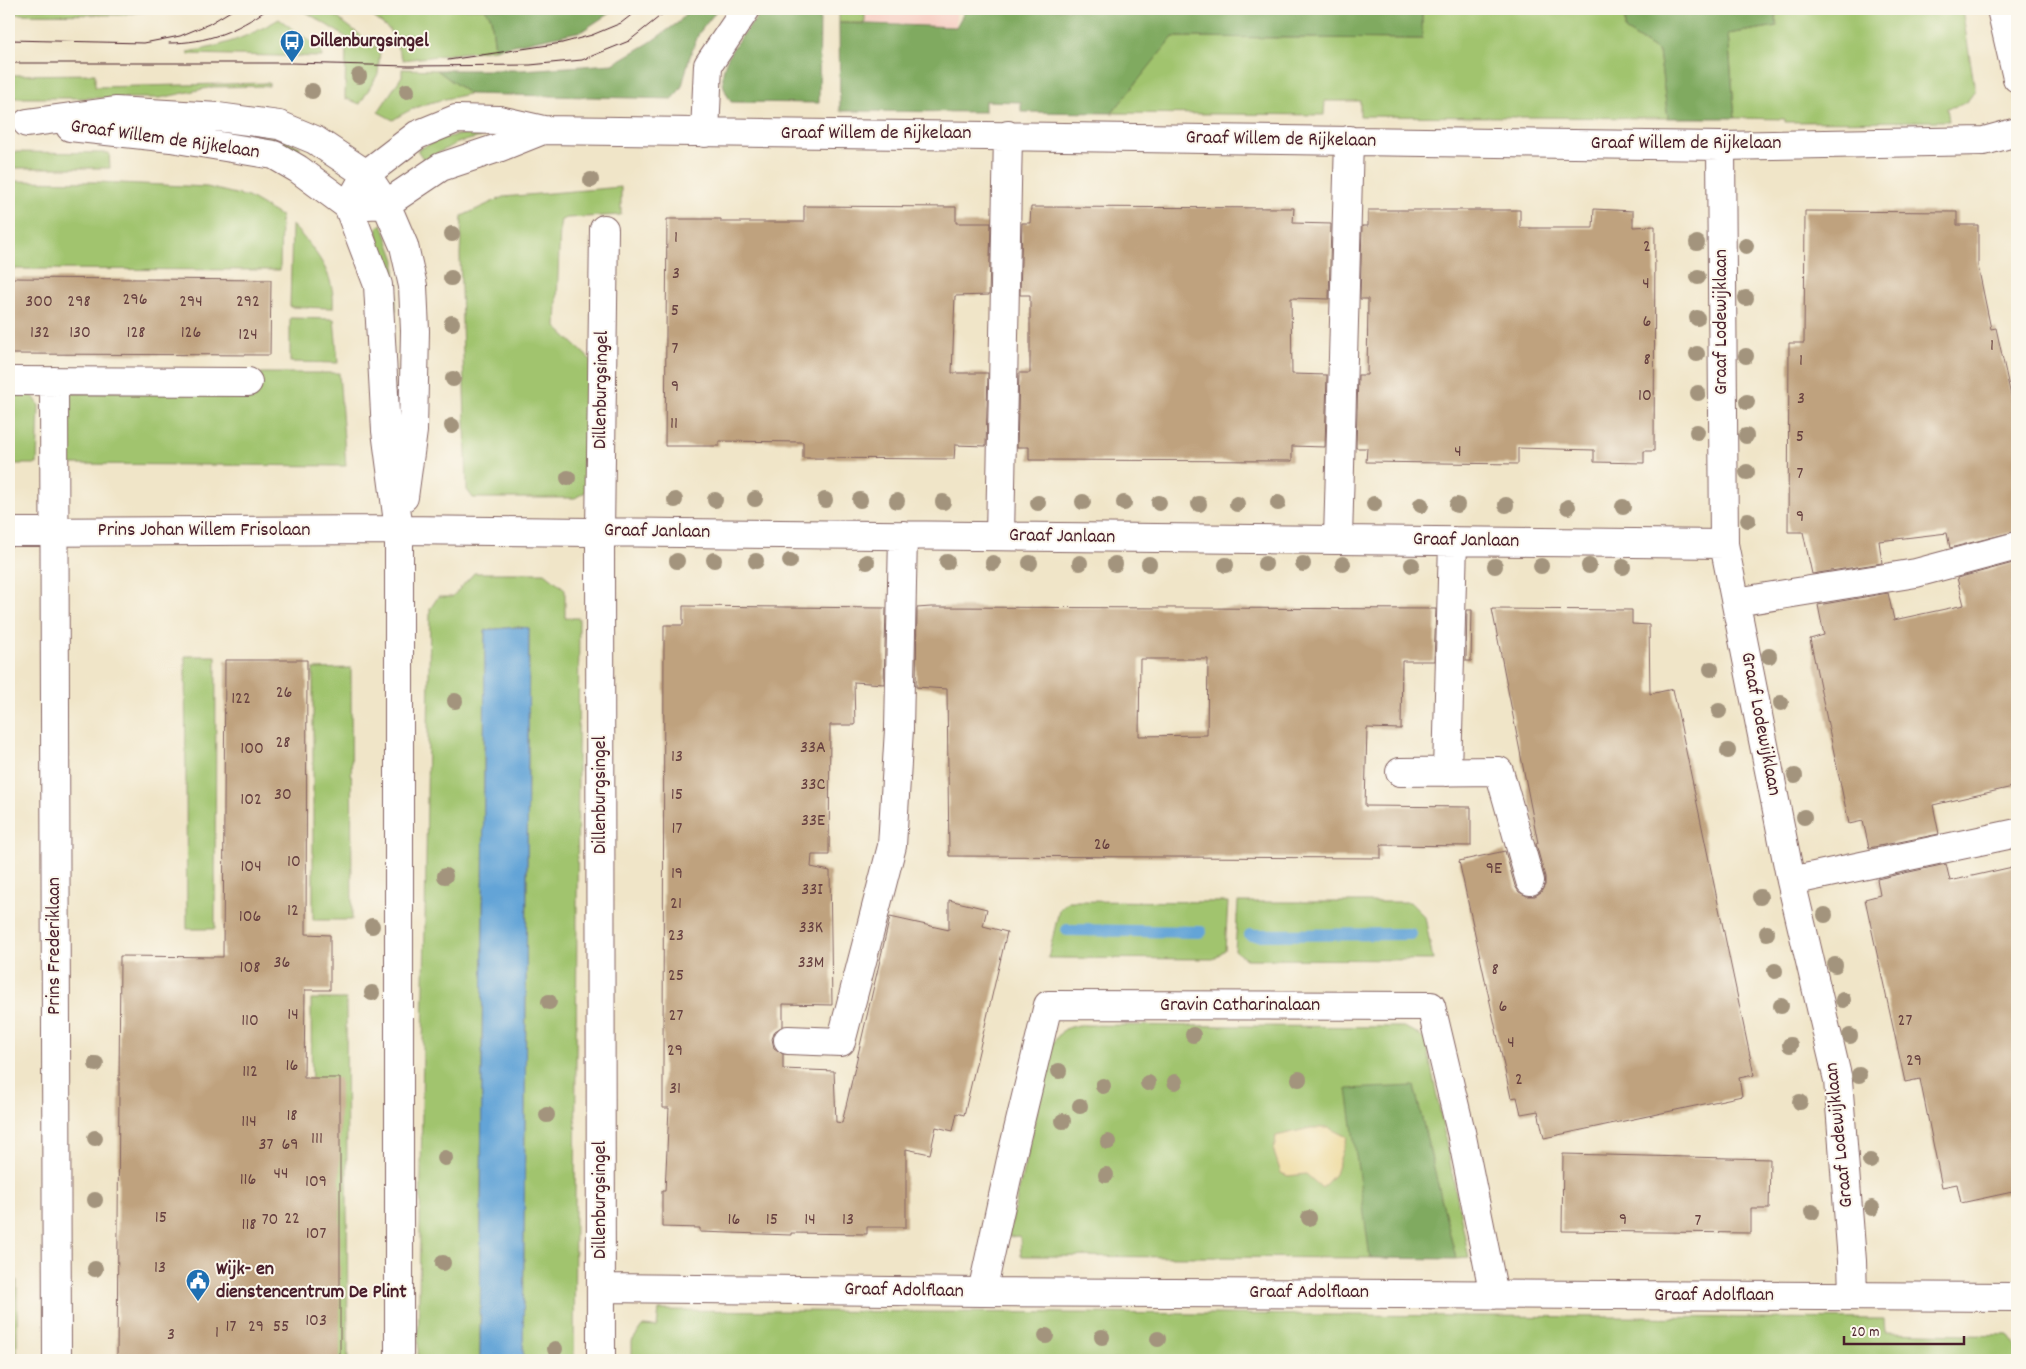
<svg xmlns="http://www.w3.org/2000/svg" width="2026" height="1369" viewBox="0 0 2026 1369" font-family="Dekko,sans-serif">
<rect width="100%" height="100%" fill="#fbf7ec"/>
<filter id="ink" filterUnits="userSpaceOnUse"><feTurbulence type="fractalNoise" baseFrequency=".02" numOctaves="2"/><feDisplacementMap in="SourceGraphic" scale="10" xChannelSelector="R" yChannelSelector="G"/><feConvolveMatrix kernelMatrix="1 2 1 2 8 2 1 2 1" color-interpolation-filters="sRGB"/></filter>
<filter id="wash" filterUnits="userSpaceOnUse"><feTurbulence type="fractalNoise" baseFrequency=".0096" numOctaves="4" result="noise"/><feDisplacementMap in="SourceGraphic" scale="20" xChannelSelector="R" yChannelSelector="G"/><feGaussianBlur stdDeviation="1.12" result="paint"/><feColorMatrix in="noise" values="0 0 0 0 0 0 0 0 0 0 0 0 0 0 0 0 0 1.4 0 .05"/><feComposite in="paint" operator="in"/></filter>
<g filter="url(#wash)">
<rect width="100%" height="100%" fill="#f0e5c8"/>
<path fill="#f7d1c6" d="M865 9H956V27L865 23Z"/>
<path fill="#a1c46e" stroke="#76724c" d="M9 9H163L120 15 9 14Z
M301 9H326L380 50 378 74 360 104 345 98 346 37Z
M363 9H485L491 17 495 49 403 60 389 29Z
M839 9H865V23H839Z
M1422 9H1625V30L1659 52 1668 118 1360 116V101H1325L1324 115 1112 113 1172 37 1422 39Z
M1775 9H1962L1975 90C1968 103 1962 106 1947 108L1949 121 1785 122V119L1735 118 1728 34 1777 26Z
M279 19 321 49 322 57 188 54 187 52C222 47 250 36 279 19Z
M402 69 437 70 469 94C441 100 418 103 393 120L378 112 402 76Z
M95 74V87L269 83V86L213 87 160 98H9V75Z
M213 129 277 137 300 147 295 156 210 132Z
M478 131 480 137 457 143 424 160 417 150 443 138Z
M9 152 109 153 110 168H9Z
M9 181 97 182 207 187 248 197 281 216 280 270 9 269Z
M621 187V215L567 218 561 220 560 226 556 327 593 362 592 488 575 498H473L467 490 460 254 462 216 503 197Z
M382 224 395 260 396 310 394 312 391 309 386 268 379 246 377 227Z
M292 225C314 248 336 274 333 308L290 307Z
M290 318 334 319 338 363 290 362Z
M261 373H339L346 466 63 464 67 397 76 391 259 394Z
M9 391C23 391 33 391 39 406L37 464H9Z
M474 573H545L565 589V618H579L574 1360H523L529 628 517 627 485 630 480 1360H418L430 609 438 597H452Z
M185 656H216L215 929H187Z
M351 668 352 920H313V669Z
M1068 901 1228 902 1225 950 1213 959 1048 958 1059 910Z
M1238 902H1410L1425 917 1433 960 1246 959 1235 951Z
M311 999H346L348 1360H339L338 1137 312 1136Z
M1079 1025 1403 1027 1415 1032 1426 1041 1469 1258 1456 1259 1414 1086 1369 1243 1370 1258 1021 1256 1020 1236 1008 1237 1053 1042 1064 1029Z
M9 1280H17V1360H9Z
M659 1310 1884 1319 1885 1332 2009 1335 2017 1347V1360H632V1341L643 1326 657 1327Z"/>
<path fill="#80aa61" stroke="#656446" d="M485 9H616L582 31 495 49 491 17Z
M689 9H718L699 33 689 59 682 86 673 99 469 94 437 70H523L613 64 649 43 679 22Z
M764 9H820L819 103 731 102C727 95 723 88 723 80 720 56 750 27 764 9Z
M966 9H1422V39L1173 37 1112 113 1021 112V102L985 101V112L840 111 839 23 956 27Z
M1625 9H1775L1777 26 1728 34 1735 118H1668L1659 52 1625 30Z
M1414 1086 1456 1259 1370 1258 1347 1089Z"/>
<path fill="#eeda9e" stroke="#9c7c64" d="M1311 1128H1329L1347 1137 1335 1174 1322 1188 1306 1174 1288 1176 1281 1173 1274 1152 1276 1136Z"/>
<path fill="#64a4d7" stroke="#576281" d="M517 627 529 628 523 1360H480L485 630Z"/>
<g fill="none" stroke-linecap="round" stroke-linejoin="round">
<path stroke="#64a4d7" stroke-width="12" d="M1067 930 1201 932
M1250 935 1411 934"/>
</g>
<g id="blocks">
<path fill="#bfa27e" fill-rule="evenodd" d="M804 206 956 207V223H991L989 295 955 296 952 373H988L986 446 955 445 954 459 803 458V442L719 441V446H665L667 219H721V222H804Z
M1031 207 1294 208 1293 223 1331 224 1329 299 1291 298 1292 374 1327 375 1325 447 1292 446V461L1029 460V447H1017L1019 373H1030V295H1020L1022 223H1030Z
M1594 209 1633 211V227L1655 226 1654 451H1644V463L1594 462V450L1518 448V464L1366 462 1367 448H1356L1358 375H1367L1368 299H1360L1362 226H1368V210H1520V228H1593Z
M1805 211 1957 212V225H1978V266L1991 329 1996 328 2017 423V531L1950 548 1947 533 1879 541 1882 563 1812 574 1803 532H1788L1789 343H1804Z
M9 278 271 280 270 355 9 354Z
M2017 562V786L1933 805 1939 834 1869 848 1863 821 1849 824 1810 639 1824 635 1818 605 1888 593 1894 620 1964 605 1957 578Z
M683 606 886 608 884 684 854 682 855 725H830L829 855H812L811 867 830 871 832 1005 783 1004V1026L775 1031 772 1039 774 1048 783 1054V1069L834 1071 836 1122 842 1123 890 917 949 930V900L987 909 983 926 1007 932 964 1115 957 1113 953 1131 936 1127 930 1154 906 1149V1227H867V1234L791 1233V1235L700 1232V1228L662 1227V1191H665L669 1108H663V1071L664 625H683Z
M931 607 1436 609 1434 661H1402L1401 729 1367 728 1365 806 1471 807V846L1381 845V858L949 856 947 689 916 687 917 608ZM1140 659H1208L1207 735 1139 736Z
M1492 609 1632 610V624L1649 625 1650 694 1673 689 1754 1075 1739 1078 1742 1096 1544 1138 1538 1111 1521 1114 1517 1097 1511 1098 1459 861 1505 851 1515 886 1519 892 1527 896H1535L1541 892 1545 885V877L1536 844 1538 843Z
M1467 610H1472L1471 661H1466Z
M225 660H307L306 934 330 935V990H305L304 1078H340V1360H117L120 956 223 957Z
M1946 864 1950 881 2017 866V1191L1961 1203 1957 1184 1942 1187 1920 1079 1905 1082 1865 899 1880 895 1877 879Z
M1563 1154 1770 1159 1769 1209H1751V1233L1562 1231Z"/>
</g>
</g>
<g filter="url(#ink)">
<use href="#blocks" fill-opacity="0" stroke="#846462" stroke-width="1"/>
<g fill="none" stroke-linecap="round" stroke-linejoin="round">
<defs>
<path id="minor" d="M2001 9 2017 78
M27 123 115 111 218 117 279 125 315 140 366 174 386 204 404 246 413 286 415 331 413 431 404 497
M70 127 171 138 274 155 298 169 348 206 386 204 441 167 498 148 543 130
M705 133 708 65 746 9
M1721 146 1724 544 1791 881 1838 1080 1852 1261 1853 1296
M348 206 366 174 417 135 456 119 499 120 543 130 1721 146 1984 141 2017 132
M348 206 378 285 386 431 399 530V1360
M9 381 248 382
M54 381 57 1360
M9 532 399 530 1724 544
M1000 536 1008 135
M1338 539 1349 140
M1736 602 1916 573 2017 546
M1400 772 1499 771 1530 881
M1447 772 1453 541
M1791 881 2017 833
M788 1040 841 1042 892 846 899 729 903 535
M602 1288 982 1292 2017 1297
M982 1292 1012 1155 1048 1005 1431 1006 1461 1132 1494 1295
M601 1360 600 532 604 229"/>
</defs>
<use href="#minor" stroke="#846462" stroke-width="30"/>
<use href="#minor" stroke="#fff" stroke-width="28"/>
<path stroke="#4a1f2b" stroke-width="1" d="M9 40 144 43 180 36 209 24 234 9
M169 43C208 43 236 31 268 9
M448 60 562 43 592 35 621 23 639 9
M9 63H292L409 66 530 65 582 60 629 41 669 9"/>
</g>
<g fill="#a3947d">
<circle cx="359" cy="76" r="8"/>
<circle cx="312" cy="91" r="8"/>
<circle cx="407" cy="91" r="8"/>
<circle cx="591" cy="180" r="8"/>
<circle cx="452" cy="234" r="8"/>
<circle cx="1697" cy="243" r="8"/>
<circle cx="1746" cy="246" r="8"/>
<circle cx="1698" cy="277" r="8"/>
<circle cx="451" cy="278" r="8"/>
<circle cx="1746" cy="298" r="8"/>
<circle cx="1697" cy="318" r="8"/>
<circle cx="452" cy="323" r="8"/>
<circle cx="1697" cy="354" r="8"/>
<circle cx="1746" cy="356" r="8"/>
<circle cx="453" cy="379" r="8"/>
<circle cx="1698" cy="393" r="8"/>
<circle cx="1747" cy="402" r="8"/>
<circle cx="452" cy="426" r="8"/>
<circle cx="1697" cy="432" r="8"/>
<circle cx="1746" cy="436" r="8"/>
<circle cx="1747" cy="472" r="8"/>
<circle cx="568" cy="478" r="8"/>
<circle cx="755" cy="499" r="8"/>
<circle cx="675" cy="500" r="8"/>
<circle cx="715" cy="500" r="8"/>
<circle cx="825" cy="500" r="8"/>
<circle cx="860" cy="500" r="8"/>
<circle cx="897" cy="501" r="8"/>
<circle cx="943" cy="502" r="8"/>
<circle cx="1083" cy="502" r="8"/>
<circle cx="1038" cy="503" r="8"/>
<circle cx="1124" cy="503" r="8"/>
<circle cx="1159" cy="503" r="8"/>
<circle cx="1278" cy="503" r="8"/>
<circle cx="1199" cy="504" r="8"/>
<circle cx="1237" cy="504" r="8"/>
<circle cx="1374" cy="504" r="8"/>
<circle cx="1421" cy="505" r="8"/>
<circle cx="1457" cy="505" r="8"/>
<circle cx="1506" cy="505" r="8"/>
<circle cx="1568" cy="507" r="8"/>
<circle cx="1623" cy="507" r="8"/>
<circle cx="1748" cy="520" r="8"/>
<circle cx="714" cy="560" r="8"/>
<circle cx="677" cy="561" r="8"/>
<circle cx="756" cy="561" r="8"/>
<circle cx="790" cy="561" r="8"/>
<circle cx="867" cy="562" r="8"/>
<circle cx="947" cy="562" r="8"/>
<circle cx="993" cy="563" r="8"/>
<circle cx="1030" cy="563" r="8"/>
<circle cx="1080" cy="563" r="8"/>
<circle cx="1115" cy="564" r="8"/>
<circle cx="1149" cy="564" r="8"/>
<circle cx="1265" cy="564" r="8"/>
<circle cx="1303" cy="564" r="8"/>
<circle cx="1343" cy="564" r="8"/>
<circle cx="1226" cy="565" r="8"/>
<circle cx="1412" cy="565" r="8"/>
<circle cx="1495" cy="566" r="8"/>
<circle cx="1541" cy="566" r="8"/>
<circle cx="1589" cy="566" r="8"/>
<circle cx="1623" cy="567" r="8"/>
<circle cx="1769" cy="656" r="8"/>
<circle cx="1711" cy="669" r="8"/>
<circle cx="455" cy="701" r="8"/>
<circle cx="1781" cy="703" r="8"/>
<circle cx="1719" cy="711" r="8"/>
<circle cx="1728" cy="751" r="8"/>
<circle cx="1795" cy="776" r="8"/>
<circle cx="1804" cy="817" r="8"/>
<circle cx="445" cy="876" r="8"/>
<circle cx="1760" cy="897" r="8"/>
<circle cx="1825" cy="915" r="8"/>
<circle cx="372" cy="926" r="8"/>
<circle cx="1767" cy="933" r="8"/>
<circle cx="1835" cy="965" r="8"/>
<circle cx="1775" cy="971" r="8"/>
<circle cx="372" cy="993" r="8"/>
<circle cx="1843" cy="1000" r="8"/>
<circle cx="549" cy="1002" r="8"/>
<circle cx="1781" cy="1006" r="8"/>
<circle cx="1193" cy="1035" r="8"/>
<circle cx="1850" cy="1036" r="8"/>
<circle cx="1790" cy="1045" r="8"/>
<circle cx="96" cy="1064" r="8"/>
<circle cx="1059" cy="1071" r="8"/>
<circle cx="1859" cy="1075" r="8"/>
<circle cx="1299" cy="1079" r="8"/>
<circle cx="1175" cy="1082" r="8"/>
<circle cx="1148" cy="1083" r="8"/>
<circle cx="1103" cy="1086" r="8"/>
<circle cx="1800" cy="1102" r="8"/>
<circle cx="1080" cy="1106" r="8"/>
<circle cx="547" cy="1115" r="8"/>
<circle cx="1063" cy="1121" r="8"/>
<circle cx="95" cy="1138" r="8"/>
<circle cx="1108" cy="1142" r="8"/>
<circle cx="445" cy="1158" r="8"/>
<circle cx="1870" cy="1161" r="8"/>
<circle cx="1106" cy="1175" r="8"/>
<circle cx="95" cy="1200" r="8"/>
<circle cx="1872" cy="1208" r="8"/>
<circle cx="1812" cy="1212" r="8"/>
<circle cx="1309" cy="1218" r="8"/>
<circle cx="443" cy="1263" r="8"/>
<circle cx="95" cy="1269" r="8"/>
<circle cx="1046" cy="1336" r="8"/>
<circle cx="1102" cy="1337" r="8"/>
<circle cx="1158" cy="1339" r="8"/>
<circle cx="555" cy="1349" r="8"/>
</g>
</g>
<defs>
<symbol id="bus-pin" viewBox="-11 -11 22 30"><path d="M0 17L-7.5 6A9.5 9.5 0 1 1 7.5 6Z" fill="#1f6fb2" stroke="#fbf7ec"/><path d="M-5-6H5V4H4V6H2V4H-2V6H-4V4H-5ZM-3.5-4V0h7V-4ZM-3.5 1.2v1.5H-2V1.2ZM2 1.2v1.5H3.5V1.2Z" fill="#fff"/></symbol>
<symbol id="civic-pin" viewBox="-11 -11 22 30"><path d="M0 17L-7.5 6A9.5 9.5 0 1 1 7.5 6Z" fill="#1f6fb2" stroke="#fbf7ec"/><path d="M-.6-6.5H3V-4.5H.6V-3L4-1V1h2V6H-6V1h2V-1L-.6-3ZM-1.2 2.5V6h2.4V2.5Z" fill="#fff"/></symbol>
</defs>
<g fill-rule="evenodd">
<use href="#bus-pin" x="278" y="28" width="28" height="38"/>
<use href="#civic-pin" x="184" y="1267" width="28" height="38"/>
</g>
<g text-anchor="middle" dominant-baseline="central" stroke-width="4" stroke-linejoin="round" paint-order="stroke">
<g font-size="18" fill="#674040">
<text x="676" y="238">1</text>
<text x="1647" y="247">2</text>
<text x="676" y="274">3</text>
<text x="1646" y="284">4</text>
<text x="135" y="300">296</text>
<text x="39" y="302">300</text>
<text x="79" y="302">298</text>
<text x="191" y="302">294</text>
<text x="248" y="302">292</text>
<text x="675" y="311">5</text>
<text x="1647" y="322">6</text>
<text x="40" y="333">132</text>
<text x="80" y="333">130</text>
<text x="136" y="333">128</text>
<text x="191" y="333">126</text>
<text x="248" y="335">124</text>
<text x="1992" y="346">1</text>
<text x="675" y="349">7</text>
<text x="1647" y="360">8</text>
<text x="1801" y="361">1</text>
<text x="675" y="387">9</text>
<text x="1645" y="396">10</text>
<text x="1801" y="399">3</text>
<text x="674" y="424">11</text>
<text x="1800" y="437">5</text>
<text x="1458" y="452">4</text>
<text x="1800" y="474">7</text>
<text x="1800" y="517">9</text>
<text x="284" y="693">26</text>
<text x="241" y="699">122</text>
<text x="283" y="743">28</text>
<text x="813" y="748">33A</text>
<text x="252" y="749">100</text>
<text x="677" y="757">13</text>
<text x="813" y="785">33C</text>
<text x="283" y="795">30</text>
<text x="677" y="795">15</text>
<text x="251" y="800">102</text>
<text x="813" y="821">33E</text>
<text x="677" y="829">17</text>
<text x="1102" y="845">26</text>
<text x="294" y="862">10</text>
<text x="251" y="867">104</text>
<text x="1494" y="869">9E</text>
<text x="677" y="874">19</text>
<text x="812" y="890">33I</text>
<text x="676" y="904">21</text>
<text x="293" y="911">12</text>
<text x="250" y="917">106</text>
<text x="811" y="928">33K</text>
<text x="676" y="936">23</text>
<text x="282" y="963">36</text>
<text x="811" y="963">33M</text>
<text x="250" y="968">108</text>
<text x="1495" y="970">8</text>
<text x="676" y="976">25</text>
<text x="1503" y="1007">6</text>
<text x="293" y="1015">14</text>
<text x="676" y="1016">27</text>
<text x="250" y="1021">110</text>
<text x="1905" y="1021">27</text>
<text x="1511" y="1043">4</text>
<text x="675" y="1051">29</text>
<text x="1914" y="1061">29</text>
<text x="292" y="1066">16</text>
<text x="250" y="1072">112</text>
<text x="1519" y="1080">2</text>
<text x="675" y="1089">31</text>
<text x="292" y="1116">18</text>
<text x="249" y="1122">114</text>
<text x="317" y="1139">111</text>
<text x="266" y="1145">37</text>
<text x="290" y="1145">69</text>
<text x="281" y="1174">44</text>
<text x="248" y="1180">116</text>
<text x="316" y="1182">109</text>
<text x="161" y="1218">15</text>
<text x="292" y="1219">22</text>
<text x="270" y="1220">70</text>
<text x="734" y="1220">16</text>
<text x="772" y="1220">15</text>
<text x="810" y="1220">14</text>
<text x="848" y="1220">13</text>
<text x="1623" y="1220">9</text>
<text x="1698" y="1221">7</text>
<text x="249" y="1225">118</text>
<text x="316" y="1234">107</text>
<text x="160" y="1268">13</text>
<text x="316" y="1321">103</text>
<text x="231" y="1327">17</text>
<text x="256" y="1327">29</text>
<text x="281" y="1327">55</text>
<text x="217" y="1333">1</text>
<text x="171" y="1335">3</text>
</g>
<g font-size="20" font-weight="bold" fill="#4a1f2b" stroke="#fbf7ec" text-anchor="start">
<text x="310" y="42">Dillenburgsingel</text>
<text x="216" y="1270">Wijk- en<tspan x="216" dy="23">dienstencentrum De Plint</tspan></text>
</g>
<g font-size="20" fill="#4a1f2b" stroke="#fbf7ec">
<text x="876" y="134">Graaf Willem de Rijkelaan</text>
<text transform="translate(165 140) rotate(8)">Graaf Willem de Rijkelaan</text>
<text transform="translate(1281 140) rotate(1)">Graaf Willem de Rijkelaan</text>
<text x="1686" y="144">Graaf Willem de Rijkelaan</text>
<text transform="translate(1722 322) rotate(-90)">Graaf Lodewijklaan</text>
<text transform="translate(602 390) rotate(-89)">Dillenburgsingel</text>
<text x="204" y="531">Prins Johan Willem Frisolaan</text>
<text transform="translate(657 532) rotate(1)">Graaf Janlaan</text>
<text transform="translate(1062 537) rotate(1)">Graaf Janlaan</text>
<text transform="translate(1466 541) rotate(1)">Graaf Janlaan</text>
<text transform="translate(1760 724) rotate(79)">Graaf Lodewijklaan</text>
<text transform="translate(601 795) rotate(-90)">Dillenburgsingel</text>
<text transform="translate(55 946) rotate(-90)">Prins Frederiklaan</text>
<text x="1240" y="1006">Gravin Catharinalaan</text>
<text transform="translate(1840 1135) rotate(-96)">Graaf Lodewijklaan</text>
<text transform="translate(601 1200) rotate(-90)">Dillenburgsingel</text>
<text transform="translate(904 1291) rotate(1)">Graaf Adolflaan</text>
<text x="1309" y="1293">Graaf Adolflaan</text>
<text x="1714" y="1296">Graaf Adolflaan</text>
</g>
</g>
<rect width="2026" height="1369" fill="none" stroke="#fbf7ec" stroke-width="30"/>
<path d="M1844 1336v8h120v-8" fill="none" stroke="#4a1f2b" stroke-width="2.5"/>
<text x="1851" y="1336" font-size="15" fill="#4a1f2b" stroke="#fbf7ec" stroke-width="4" paint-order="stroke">20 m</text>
</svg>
